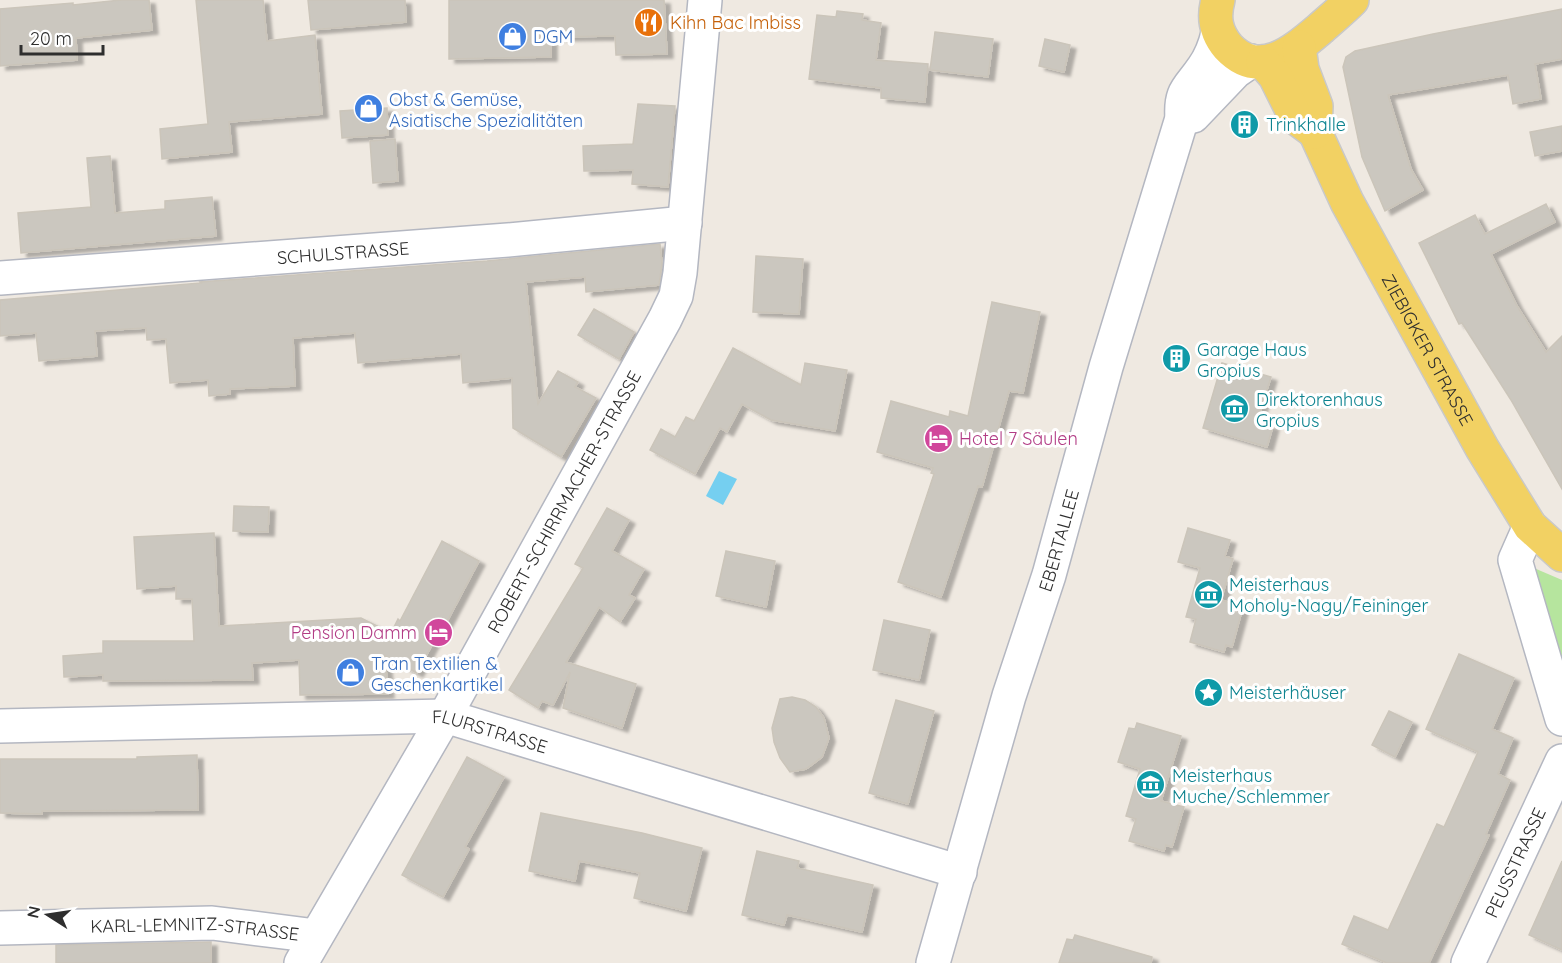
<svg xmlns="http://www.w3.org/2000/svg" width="1562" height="963" viewBox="0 0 1562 963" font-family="Quicksand,sans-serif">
<defs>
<filter id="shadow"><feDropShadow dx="6" dy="4" stdDeviation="1.5" flood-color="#0004"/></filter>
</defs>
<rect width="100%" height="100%" fill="#efe9e1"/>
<path fill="#b6e59e" d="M1515 560 1562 580V719Z"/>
<path fill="#75cff0" d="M719 471 737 479 723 505 706 496Z"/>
<path fill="#cbc7bf" stroke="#cbc5ba" stroke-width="1.5" filter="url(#shadow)" d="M121 0H149L152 30 76 38 77 60 0 66V9L73 3V5Z
M196 0H263L267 41 315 35 322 114 229 122 232 152 162 159 160 129 208 124Z
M308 0H405L406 22 311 30Z
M449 0H664L667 54 616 55 615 36 551 37V57L449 59Z
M1562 9V59L1535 64 1541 99 1513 104 1508 75 1388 95 1411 169 1423 190 1385 211 1362 157 1343 67 1346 57 1355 51 1433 34Z
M837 11 863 14 862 20 881 23 876 60 928 64 925 102 881 98V88L809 79 817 15 836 17Z
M935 32 993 39 988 77 930 70Z
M1045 39 1070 45 1064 72 1039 66Z
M638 104 675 106 668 187 632 184 633 170 584 171 583 146 633 144Z
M387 108 388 135 342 138 340 111Z
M1562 126V151L1535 156 1530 132Z
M395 139 398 181 373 183 370 141Z
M110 156 115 213 165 209V201L212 197 216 236 21 253 18 213 91 207 87 158Z
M1546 204 1555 222 1491 254 1517 306 1546 352 1562 336V489L1511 400 1462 323 1459 324 1419 243 1475 215 1485 234Z
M660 244 662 264 659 285 586 292 585 277 526 282 538 404 558 371 578 382 575 387 596 398 561 457 513 428 512 378 463 383 461 354 358 363 355 333 293 338 295 386 230 389V394L209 396 208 380 170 383 166 339 147 340 146 328 95 331 97 356 39 361 36 333 0 336V300L201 283 200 282 487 261Z
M756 256 803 259 799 314 753 312Z
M992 302 1040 312 1023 393 1009 391 982 487 978 486 941 597 898 582 934 474 931 473 933 468 877 452 891 401 949 417 950 411 968 416Z
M594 309 634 332 619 359 578 335Z
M733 348 801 385 805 363 847 370 835 431 771 420 742 404 727 432 720 428 695 474 650 450 661 429 675 437 686 417 694 421Z
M1222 363 1271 377 1257 422 1273 426 1267 447 1203 428Z
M234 506 269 507 268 532 233 531Z
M607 508 629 520 612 551 644 569 629 595 635 598 620 622 599 607 566 662 636 684 622 728 563 708 570 672 553 705 542 701 538 708 509 690 583 568 575 564Z
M1188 528 1230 540 1225 556 1233 559 1221 600 1243 607 1232 647 1226 645 1224 652 1190 642 1196 619 1186 617 1200 568 1178 562Z
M214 533 219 626 361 618 391 633 398 619 400 621 442 541 479 561 442 631 440 630 417 673 385 656 388 694 300 695 299 660 252 663 253 680 103 681V675L64 677 63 656 103 653V641H194L192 599H176V586L137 589 134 537Z
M726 551 775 561 766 607 716 596Z
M884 620 930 630 919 680 873 670Z
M1459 654 1514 678 1492 729 1513 738 1498 774 1510 780 1486 834 1489 835 1429 963H1387L1342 944 1354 916 1388 930 1437 824 1444 827 1478 752 1426 729Z
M792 697 805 700 816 707 824 718 829 738 822 757 806 769 790 772 780 758 774 742 772 728 780 699Z
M896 700 934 711 908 804 869 793Z
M1389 711 1412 722 1395 757 1372 745Z
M1137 723 1181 736 1161 801 1184 807 1172 847 1166 845 1164 851 1129 841 1136 819 1126 816 1140 769 1118 762 1129 728 1135 729Z
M197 755 198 810 42 811V814L0 813V759H137V757Z
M467 757 504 777 465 847 469 849 443 897 402 875Z
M541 813 642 833 702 848 686 911 634 898 640 873 579 861 575 881 529 871Z
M757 851 799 861 797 868 873 885 862 932 787 915 784 925 742 915Z
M1562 861V950L1529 935Z
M1075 935 1152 957 1151 963H1059L1067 939 1073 940Z
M211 942V963H56V945Z"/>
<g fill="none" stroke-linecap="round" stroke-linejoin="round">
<defs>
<g id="minor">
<path d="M1182 118 1193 116 1235 72 1251 61"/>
<path id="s1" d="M0 278 508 240 685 223"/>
<path d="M1530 526 1515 560 1562 719"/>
<path id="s2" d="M0 726 445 716 960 872"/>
<path id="s3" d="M0 928 212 923 316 936"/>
<path id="s4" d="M301 963 445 716 665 319 676 296 680 273 705 0"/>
<path id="s5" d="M933 963 1009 696 1049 575 1106 367 1182 118C1180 90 1189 89 1203 68 1211 57 1215 46 1218 33"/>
<path id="s6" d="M1468 963 1562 761"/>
</g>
<g id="major">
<path d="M1218 0C1213 18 1216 33 1228 47 1260 81 1295 50 1321 28 1331 19 1342 10 1352 0"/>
<path id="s7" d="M1299 47 1302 69 1316 106 1315 132 1347 202 1482 448 1530 526 1562 555"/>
<path d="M1263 62 1275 76 1296 118 1315 132"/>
</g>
</defs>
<use href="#minor" stroke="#b4b7c1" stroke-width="36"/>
<use href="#major" stroke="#c9c9c9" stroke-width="36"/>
<use href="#minor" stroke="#fff" stroke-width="33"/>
<use href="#major" stroke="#f2d163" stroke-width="33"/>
</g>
<defs>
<symbol id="restaurant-disc" viewBox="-11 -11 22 22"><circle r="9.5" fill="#e8710a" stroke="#fff"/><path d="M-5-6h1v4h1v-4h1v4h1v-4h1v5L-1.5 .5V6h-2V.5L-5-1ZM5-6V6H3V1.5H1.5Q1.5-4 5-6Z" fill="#fff"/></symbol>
<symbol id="shop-disc" viewBox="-11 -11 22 22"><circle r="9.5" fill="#3f7fe0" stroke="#fff"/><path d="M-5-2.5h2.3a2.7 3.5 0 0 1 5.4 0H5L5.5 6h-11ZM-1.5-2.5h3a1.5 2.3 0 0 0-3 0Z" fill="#fff"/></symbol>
<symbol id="building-disc" viewBox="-11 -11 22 22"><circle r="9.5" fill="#0f9aa8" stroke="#fff"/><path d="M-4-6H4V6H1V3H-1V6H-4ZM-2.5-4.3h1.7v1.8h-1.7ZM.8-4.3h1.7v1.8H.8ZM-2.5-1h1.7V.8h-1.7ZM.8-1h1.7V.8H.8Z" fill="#fff"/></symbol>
<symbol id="museum-disc" viewBox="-11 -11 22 22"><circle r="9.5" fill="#0f9aa8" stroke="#fff"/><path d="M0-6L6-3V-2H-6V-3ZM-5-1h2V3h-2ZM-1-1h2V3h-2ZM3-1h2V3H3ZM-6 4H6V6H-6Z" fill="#fff"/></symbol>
<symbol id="hotel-disc" viewBox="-11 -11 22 22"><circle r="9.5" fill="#d1479c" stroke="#fff"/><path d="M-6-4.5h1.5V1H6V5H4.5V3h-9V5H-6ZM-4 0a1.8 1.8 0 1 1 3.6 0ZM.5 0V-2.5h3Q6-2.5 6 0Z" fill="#fff"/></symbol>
<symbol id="sight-disc" viewBox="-11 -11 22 22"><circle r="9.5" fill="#0f9aa8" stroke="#fff"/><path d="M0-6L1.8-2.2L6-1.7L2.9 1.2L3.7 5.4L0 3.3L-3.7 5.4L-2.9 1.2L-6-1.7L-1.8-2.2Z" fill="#fff"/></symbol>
</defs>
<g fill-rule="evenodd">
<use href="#restaurant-disc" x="632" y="6" width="33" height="33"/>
<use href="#shop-disc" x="496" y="20" width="33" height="33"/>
<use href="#shop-disc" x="352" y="92" width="33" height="33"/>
<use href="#building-disc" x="1228" y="108" width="33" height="33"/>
<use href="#building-disc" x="1160" y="342" width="33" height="33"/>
<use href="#museum-disc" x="1218" y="392" width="33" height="33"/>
<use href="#hotel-disc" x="922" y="422" width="33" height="33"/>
<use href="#museum-disc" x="1192" y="578" width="33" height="33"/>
<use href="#hotel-disc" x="422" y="616" width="33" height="33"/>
<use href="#shop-disc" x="334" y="656" width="33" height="33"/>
<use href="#sight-disc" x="1192" y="676" width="33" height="33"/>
<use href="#museum-disc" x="1134" y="768" width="33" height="33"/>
</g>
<g text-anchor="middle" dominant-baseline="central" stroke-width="6" stroke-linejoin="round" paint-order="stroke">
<g font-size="18" fill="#c56008" stroke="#fff" text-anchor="start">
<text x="670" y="22">Kihn Bac Imbiss</text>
</g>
<g font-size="18" fill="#366cbe" stroke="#fff" text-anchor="start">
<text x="533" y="36">DGM</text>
<text x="389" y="99">Obst &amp; Gemüse,<tspan x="389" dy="21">Asiatische Spezialitäten</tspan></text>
<text x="371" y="663">Tran Textilien &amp;<tspan x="371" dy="21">Geschenkartikel</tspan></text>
</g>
<g font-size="18" fill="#0d838f" stroke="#fff" text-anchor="start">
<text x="1266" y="124">Trinkhalle</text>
<text x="1197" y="349">Garage Haus<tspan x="1197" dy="21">Gropius</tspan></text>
<text x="1256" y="399">Direktorenhaus<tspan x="1256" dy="21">Gropius</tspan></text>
<text x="1229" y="584">Meisterhaus<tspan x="1229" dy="21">Moholy-Nagy/Feininger</tspan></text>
<text x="1229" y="692">Meisterhäuser</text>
<text x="1172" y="775">Meisterhaus<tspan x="1172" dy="21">Muche/Schlemmer</tspan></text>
</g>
<g font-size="18" fill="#2e2e2e" stroke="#fff">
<text stroke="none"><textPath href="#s1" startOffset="344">SCHULSTRASSE</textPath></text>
<text stroke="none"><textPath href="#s7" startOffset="333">ZIEBIGKER STRASSE</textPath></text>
<text stroke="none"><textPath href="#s4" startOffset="531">ROBERT-SCHIRRMACHER-STRASSE</textPath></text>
<text stroke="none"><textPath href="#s5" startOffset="441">EBERTALLEE</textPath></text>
<text stroke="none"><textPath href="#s2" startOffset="492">FLURSTRASSE</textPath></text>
<text stroke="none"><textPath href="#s6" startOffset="111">PEUSSTRASSE</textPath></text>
<text stroke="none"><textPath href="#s3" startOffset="195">KARL-LEMNITZ-STRASSE</textPath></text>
</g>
<g font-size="18" fill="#b23c85" stroke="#fff" text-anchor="start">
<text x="959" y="438">Hotel 7 Säulen</text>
<text x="417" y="632" text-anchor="end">Pension Damm</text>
</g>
</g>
<g transform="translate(48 915) rotate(282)" stroke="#ffffff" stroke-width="4.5" paint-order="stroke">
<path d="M0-4.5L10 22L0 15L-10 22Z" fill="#2e2e2e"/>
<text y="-9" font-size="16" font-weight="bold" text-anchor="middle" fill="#2e2e2e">N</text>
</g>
<path d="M21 45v9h82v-9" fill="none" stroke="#2e2e2e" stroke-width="3"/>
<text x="30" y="45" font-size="18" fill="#2e2e2e" stroke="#ffffff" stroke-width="4.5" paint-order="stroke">20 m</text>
</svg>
